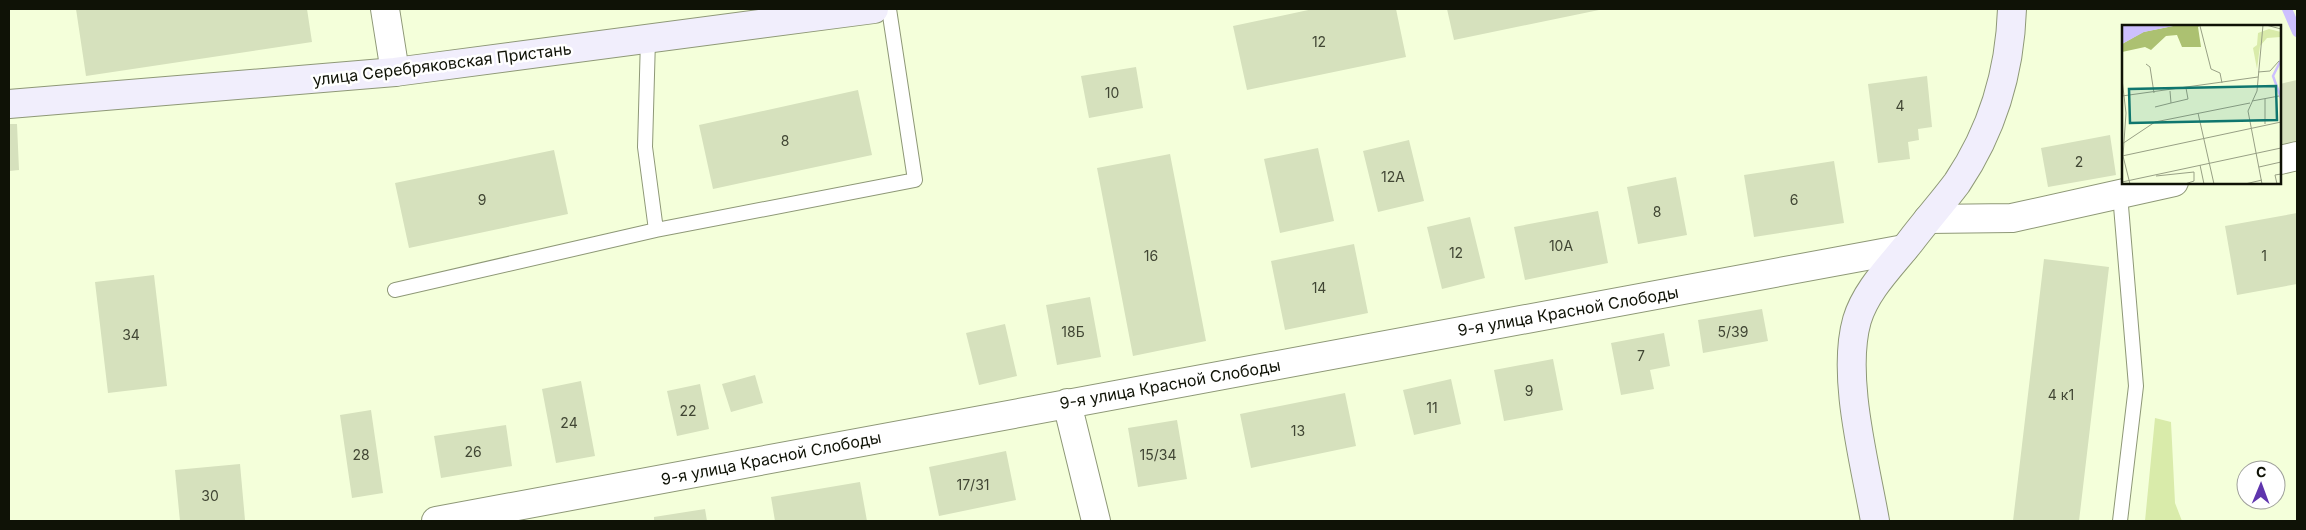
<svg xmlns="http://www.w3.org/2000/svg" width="2306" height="530" viewBox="0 0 2306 530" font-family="Inter,sans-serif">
<rect width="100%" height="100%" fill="#f4ffda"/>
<path fill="#d9ebaa" d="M2155 418 2171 422 2175 503 2182 521H2145Z"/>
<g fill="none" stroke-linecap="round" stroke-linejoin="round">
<path stroke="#cdc0fe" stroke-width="10" d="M2287 9 2297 32"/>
</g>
<path fill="#d6e1bd" d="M76 9H307L312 42 86 76Z
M1313 9H1396L1406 57 1247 90 1233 26Z
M1447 9H1599V10L1454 40Z
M1136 67 1143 108 1089 118 1081 76Z
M1927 76 1932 127 1918 129 1919 140 1908 142 1910 159 1878 163 1868 84Z
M2297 80V142L2280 146V84Z
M858 90 872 155 713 189 699 125Z
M9 124H17L19 170 9 171Z
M2110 135 2116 175 2048 187 2041 148Z
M1409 140 1424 201 1378 212 1363 151Z
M1318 148 1334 221 1280 233 1264 159Z
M554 150 568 214 409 248 395 183Z
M1170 154 1206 341 1133 356 1097 168Z
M1834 161 1844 223 1754 237 1744 175Z
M1676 177 1687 235 1638 244 1627 187Z
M1598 211 1608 263 1525 280 1514 227Z
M2297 213V284L2237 295 2225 226Z
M1470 217 1485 278 1442 289 1427 227Z
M1354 244 1368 313 1285 330 1271 261Z
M2044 259 2109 267 2079 521H2013Z
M154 275 167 386 108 393 95 282Z
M1090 297 1101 357 1057 365 1046 305Z
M1762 309 1768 341 1703 353 1698 320Z
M1005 324 1017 376 979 385 966 333Z
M1664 333 1670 366 1650 370 1654 389 1621 395 1611 343Z
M1553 359 1563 410 1504 421 1494 370Z
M755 375 763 403 731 412 722 384Z
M1451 379 1461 424 1414 435 1403 390Z
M581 381 595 456 556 463 542 389Z
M700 384 709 429 677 436 667 391Z
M1345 393 1356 446 1251 468 1240 414Z
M371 410 383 493 352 498 340 415Z
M1177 420 1187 479 1138 487 1128 428Z
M506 425 512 466 441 478 434 436Z
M1006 451 1016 500 939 516 929 467Z
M240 464 245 520 180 521 175 470Z
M860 482 867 521H775L771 497Z
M705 509 707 521H654V517Z"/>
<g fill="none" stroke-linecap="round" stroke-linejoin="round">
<defs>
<path id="lane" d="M648 39 645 147 656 230 915 180 889 9
M395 290 656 230
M2120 521 2136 386 2120 194"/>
<path id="street" d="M385 9 395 72
M2280 160 2297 156
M1928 219 2012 218 2174 182
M1067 403 1096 521
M436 521 1904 249"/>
<path id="secondary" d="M9 104 395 72 874 9
M1875 521C1865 463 1841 376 1857 320 1866 290 1891 266 1910 242 1925 222 1942 203 1957 183 1992 131 2010 71 2012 9"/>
</defs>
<use href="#lane" stroke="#8e9877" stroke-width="16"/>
<use href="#street" stroke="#8e9877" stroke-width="30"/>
<use href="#secondary" stroke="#8e9877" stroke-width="30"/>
<use href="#lane" stroke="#fff" stroke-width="14"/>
<use href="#street" stroke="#fff" stroke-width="28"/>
<use href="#secondary" stroke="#f1eefc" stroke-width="28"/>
</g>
<g text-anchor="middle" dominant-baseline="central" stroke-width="5" stroke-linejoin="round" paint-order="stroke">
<g font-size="14" fill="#414634">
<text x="1319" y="41">12</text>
<text x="1112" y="92">10</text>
<text x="1900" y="105">4</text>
<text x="785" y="140">8</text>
<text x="2079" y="161">2</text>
<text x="1393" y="176">12А</text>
<text x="482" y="199">9</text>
<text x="1794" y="199">6</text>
<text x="1657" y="211">8</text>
<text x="1561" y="245">10А</text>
<text x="1456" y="252">12</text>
<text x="1151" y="255">16</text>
<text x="2264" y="255">1</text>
<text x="1319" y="287">14</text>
<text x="1073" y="331">18Б</text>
<text x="1733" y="331">5/39</text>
<text x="131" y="334">34</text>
<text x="1641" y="355">7</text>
<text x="1529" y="390">9</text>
<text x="2061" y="394">4 к1</text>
<text x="1432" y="407">11</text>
<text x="688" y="410">22</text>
<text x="569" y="422">24</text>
<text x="1298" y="430">13</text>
<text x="473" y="451">26</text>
<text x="361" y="454">28</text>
<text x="1158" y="454">15/34</text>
<text x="973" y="484">17/31</text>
<text x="210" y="495">30</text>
</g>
<g font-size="16" fill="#0f1206" stroke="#fff">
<text transform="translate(442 64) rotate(-7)">улица Серебряковская Пристань</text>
<text transform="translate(1568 311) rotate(-10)">9-я улица Красной Слободы</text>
<text transform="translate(1170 384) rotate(-10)">9-я улица Красной Слободы</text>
<text transform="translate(771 458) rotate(-11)">9-я улица Красной Слободы</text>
</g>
</g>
<g transform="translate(2122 25)">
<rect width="159" height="159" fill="#f4ffda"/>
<path d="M147 4 159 7V12L145 13 138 21 135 44 131 23 135 20 136 8Z" fill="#d9ebaa"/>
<path d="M56 0H79L76 2 79 22H60L55 10 44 11 29 25 23 22 0 27V19L21 7Z" fill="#acc171"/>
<path d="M0 0H56L22 7 0 19Z" fill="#cdc0fe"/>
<path fill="none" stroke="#cdc0fe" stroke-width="2.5" d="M159 35 151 51 159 73"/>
<path fill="none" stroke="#98a085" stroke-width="1" d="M144 0 159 4M78 1 89 44 98 48 100 58M24 39 28 42 32 68M136 47 148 46 157 36M0 54 4 88 1 131 8 159M48 66 49 78 66 74 64 63M0 71 136 52M130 76 157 71M33 82 49 78M76 88 92 159M143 99V74M0 119 33 97 128 78M0 131 159 97M78 140 82 159M137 142 159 137M34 151 72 147V156L63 159M0 157 159 123M123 159 140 155M140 159 126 86 135 66 141 0M155 159 153 150 159 149"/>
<path fill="#0f766e" fill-opacity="0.15" stroke="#0f766e" stroke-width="2.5" d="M154 61 155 95 8 98 7 64Z"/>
<rect width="159" height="159" fill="none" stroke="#0f1206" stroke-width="2.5"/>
</g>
<rect width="2306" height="530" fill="none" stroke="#0f1206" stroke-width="20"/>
<g transform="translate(2261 485) rotate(1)"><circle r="24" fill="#ffffff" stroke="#9fa09b"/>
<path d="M0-4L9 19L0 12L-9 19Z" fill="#5f35ad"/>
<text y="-8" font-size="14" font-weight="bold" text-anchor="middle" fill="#0f1206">С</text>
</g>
</svg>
